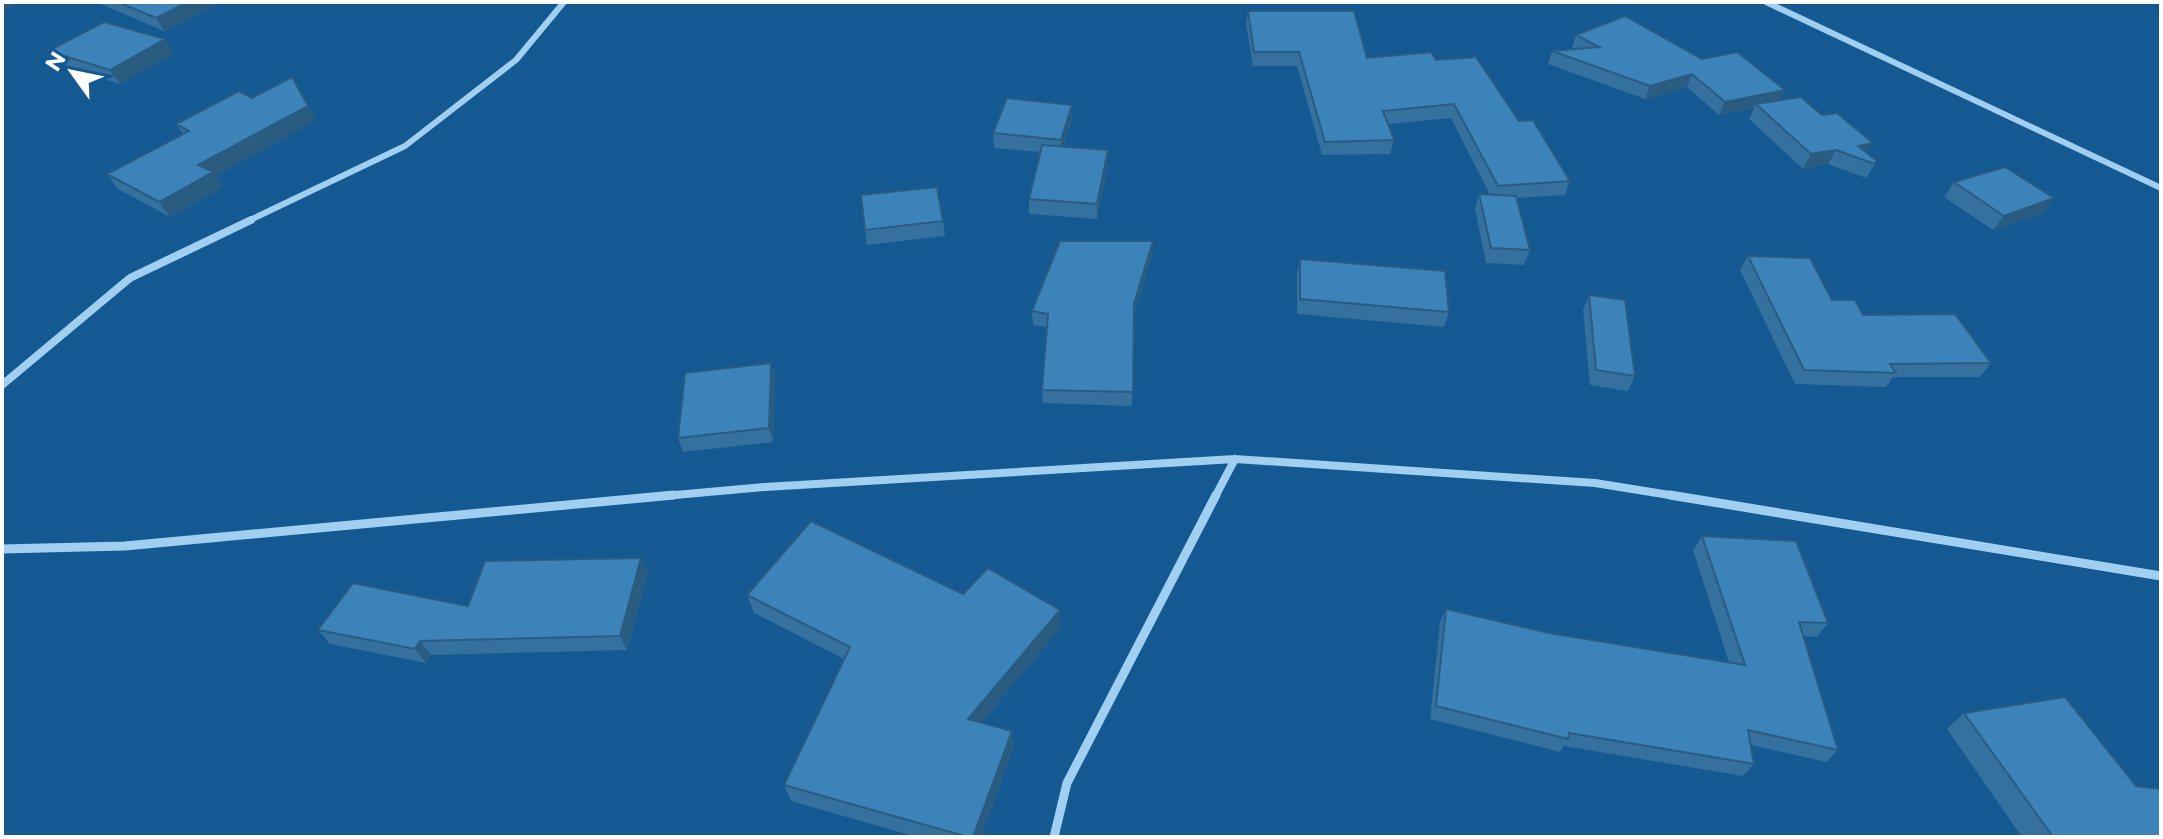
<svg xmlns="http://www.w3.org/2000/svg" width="2163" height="839" viewBox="0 0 2163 839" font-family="Montserrat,sans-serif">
<rect width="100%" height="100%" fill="#145991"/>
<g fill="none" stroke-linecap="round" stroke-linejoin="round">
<path stroke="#a0cff1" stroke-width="6" d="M1766 2 2161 188
M246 222 405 146 516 60 564 2"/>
<path stroke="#a0cff1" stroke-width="8" d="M2 385 130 278 251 220
M653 497 765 487 1235 459 1595 483 1682 497
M1215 497 1235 459"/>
<path stroke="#a0cff1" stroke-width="9" d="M1670 495 2161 576
M2 549 125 546 674 495
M1054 837 1067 783 1216 495"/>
</g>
<path fill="#34719f" d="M96 2H220L164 31Z
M1248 11 1367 58 1436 60 1519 121 1570 181 1565 195 1517 198 1530 250 1524 265 1486 263 1475 209 1479 194 1490 195 1451 118 1388 124 1394 140 1390 154 1322 155 1297 66H1253L1246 24Z
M1576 35 1702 59 1785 90 1780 100 1867 153 1877 161 1866 178 1828 164 1803 169 1749 119 1754 108 1719 115 1687 87 1645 99 1548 64 1552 51 1574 49 1572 48Z
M48 51 174 53 120 84 59 65Z
M252 98 316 120 216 176 223 187 170 217 118 189 107 174 183 134 176 124Z
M1072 119 1064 147 1108 165 1097 219 1029 214V199L1040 152 994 148 993 133Z
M1954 182 2043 213 1993 230 1944 197Z
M943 221 945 236 867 245 865 230Z
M1152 255 1134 316 1132 406 1043 403 1042 390 1047 327 1033 325 1032 311Z
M1748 256 1863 315 1991 363 1980 377H1893L1886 387 1795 384 1740 270Z
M1300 259 1449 312 1444 327 1297 314V274Z
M1589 295 1635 376 1628 391 1590 385 1583 310Z
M771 363 775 377 773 442 683 452 678 438Z
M1702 536 1828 623 1817 637 1803 636 1838 750 1826 762 1751 745 1754 764 1743 776 1564 746 1560 752 1430 719 1440 622 1446 609 1549 633 1729 662 1693 550Z
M648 572 627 650 431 655 426 663 330 644 318 630 468 606Z
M963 594 1060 610V628L981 723 1012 731 1013 748 981 837H917L791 801 784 785 844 659 754 613 747 595Z
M1964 713 2161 837H2022L1947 729Z"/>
<path fill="#2a5c82" d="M2 2H18L2 13Z
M188 2H220L164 31 156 18Z
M165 39 174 53 120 84 110 70Z
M1692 74 1687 87 1645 99 1650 86Z
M292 77 316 120 216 176 223 187 170 217 159 202Z
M1785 90 1778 103 1756 104 1754 108 1719 115 1725 102Z
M1072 105V119L1062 154 1061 140Z
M1873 143 1864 158 1858 146Z
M1108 150V165L1097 219V204Z
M1836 150 1828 164 1803 169 1811 154Z
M2054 198 2043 213 1993 230 2004 216Z
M1153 241 1152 255 1133 318 1134 304Z
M771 363 775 377 773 442 769 428Z
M641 558 648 572 627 650 620 636Z
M1060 610V628L970 736 968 719Z
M420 641 431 655 426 663 415 649Z
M1012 731 1013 748 981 837H973Z"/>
<path fill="#3c83b9" stroke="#2a5c82" stroke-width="2" d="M118 2H188L156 18Z
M1248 11H1354L1367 58 1431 52 1436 60 1476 57 1519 121 1533 120 1570 181 1498 186 1454 104 1383 111 1394 140 1325 142 1299 52H1254Z
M1625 16 1702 59 1737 52 1785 90 1725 102 1692 74 1650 86 1552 51 1599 47 1576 35Z
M104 22 165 39 110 70 48 51Z
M292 77 308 106 198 165 213 172 159 202 107 174 189 131 176 124 239 91 252 98Z
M1801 97 1822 115 1837 113 1873 143 1858 146 1877 161 1875 164 1836 150 1811 154 1756 104Z
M1007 98 1072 105 1061 140 993 133Z
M1042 145 1108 150 1097 204 1029 199Z
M2005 167 2054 198 2004 216 1954 182Z
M937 187 943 221 865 230 861 195Z
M1479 194 1516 196 1530 250 1491 248Z
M1060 241H1153L1134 304 1133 392 1042 390 1048 314 1032 311Z
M1748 256 1810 258 1832 300H1855L1863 315 1955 314 1991 363 1890 364 1896 373 1804 370Z
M1300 259 1445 271 1449 312 1300 299Z
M1589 295 1625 300 1635 376 1596 370Z
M771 363 769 428 678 438 685 373Z
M811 521 963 594 988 568 1060 610 968 719 1012 731 973 837H968L784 785 850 647 747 595Z
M1702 536 1796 541 1828 623 1799 622 1838 750 1748 730 1754 764 1569 733 1568 739 1436 706 1446 609 1549 633 1745 665Z
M641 558 620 636 420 641 415 649 318 630 353 583 468 606 485 561Z
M2065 697 2136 786 2161 789V837H2053L1964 713Z"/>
<rect width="2163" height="839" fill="none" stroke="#ffffff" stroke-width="8"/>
<g transform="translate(72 72) rotate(303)" stroke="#145991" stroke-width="6" paint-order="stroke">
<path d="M0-6L14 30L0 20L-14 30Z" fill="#ffffff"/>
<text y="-12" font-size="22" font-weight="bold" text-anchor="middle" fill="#ffffff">N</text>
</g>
</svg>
